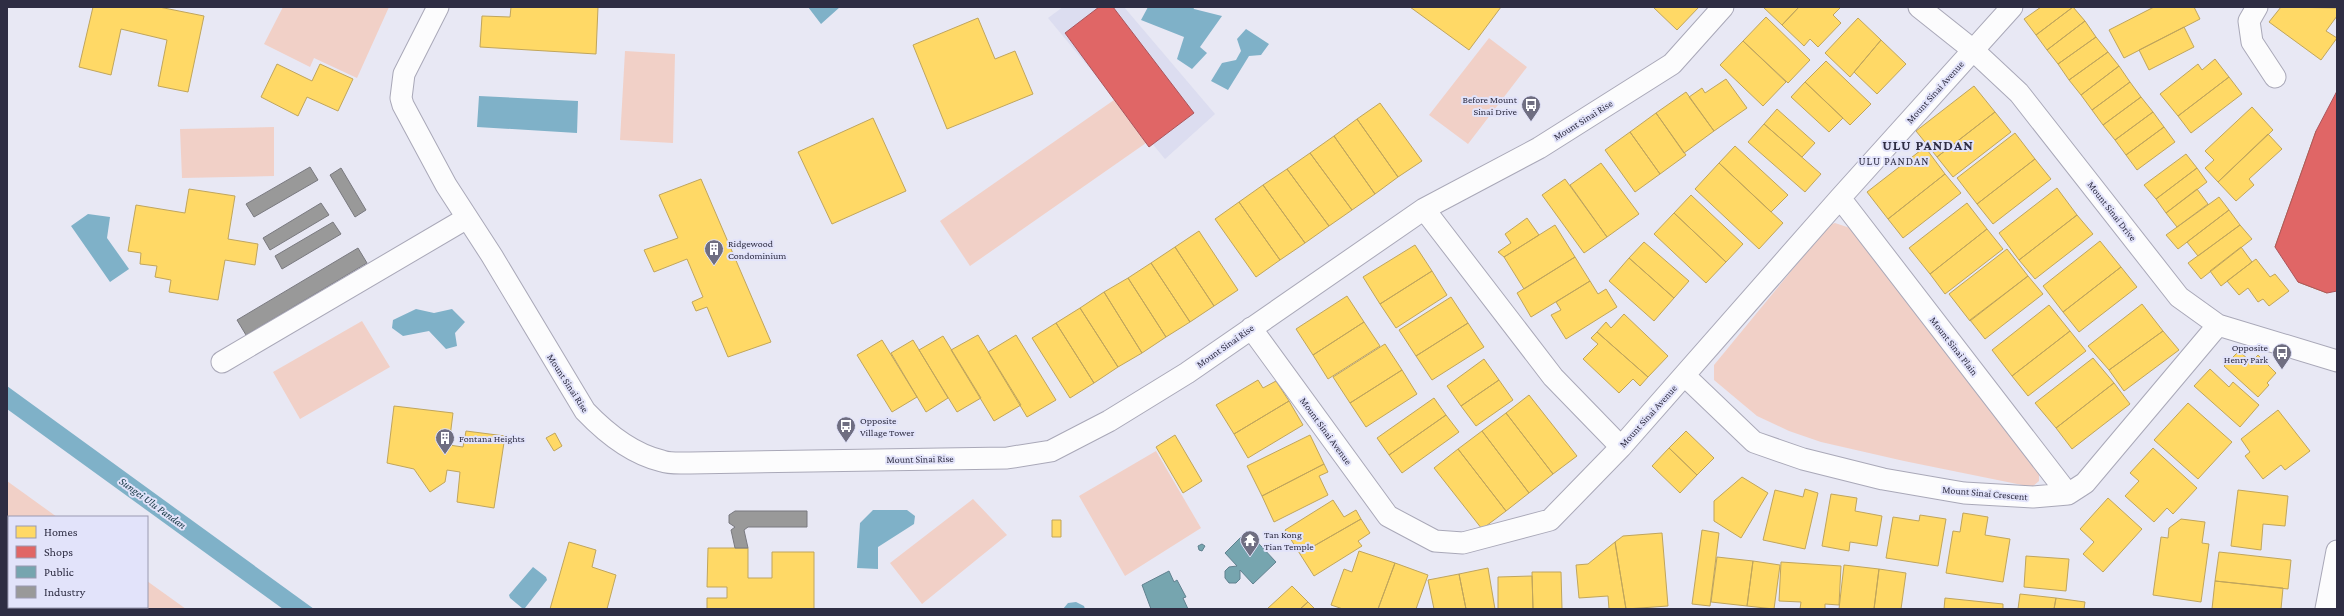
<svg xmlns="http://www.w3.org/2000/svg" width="2344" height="616" viewBox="0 0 2344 616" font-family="'Crimson Pro',serif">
<rect width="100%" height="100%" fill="#e8e8f4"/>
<path fill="#dcddf0" d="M1063 7H1124L1215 114 1165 159 1048 18Z"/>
<path fill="#f1d0c7" d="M283 7H389L357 78 314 58 310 67 264 44Z
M1489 38 1527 67 1468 144 1429 115Z
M625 51 675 54 673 143 620 140Z
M1114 100 1146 143 970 266 940 221Z
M274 127V176L182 178 180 129Z
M1835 223 1850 228 2039 474V481L2032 487 1904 461 1821 442 1789 431 1757 416 1714 380V365L1829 225Z
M362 321 390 367 300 419 273 372Z
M1156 451 1201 528 1125 576 1079 496Z
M7 481 57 517H9V607H147V581L186 609H7Z
M973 499 1007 535 922 604 890 563Z"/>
<path fill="#7fb1c8" d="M808 7H840L821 24Z
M1148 7H1193L1194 9 1222 16 1200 47 1207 53 1192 69 1177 59 1184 37 1141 20Z
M1246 29 1269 44 1261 55 1249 56 1228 90 1211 81 1222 63 1236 60 1241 51 1237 39Z
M479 96 578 101 577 133 477 127Z
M88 214 110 217 107 238 129 269 110 282 71 226Z
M416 309 434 313 452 309 465 322 455 333 457 346 446 349 429 331 403 336 392 328 393 320Z
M7 386 314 609H283L7 409Z
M873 510H907L915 516 914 524 878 547V569L857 568 860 523Z
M533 567 546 577 547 580 525 608H522L510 598 509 595Z
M1076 602 1084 606 1085 609H1063L1068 603Z"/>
<path fill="#ffd966" stroke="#c0a55c" d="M93 7H159L204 16 188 92 158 86 167 40 121 29 111 75 79 67Z
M511 7H598L596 54 480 47 482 16 510 17Z
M1410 7H1501L1469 50Z
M1653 7H1699L1677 30Z
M1763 7H1799L1782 25Z
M1799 7H1841L1833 15 1841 23 1818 47 1810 39 1804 46 1782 25Z
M2041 7H2073L2036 35 2024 19Z
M2073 7 2085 21 2047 50 2036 35Z
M2154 7H2194L2200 19 2124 58 2109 30Z
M2281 7 2337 8V16L2326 31 2337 38 2321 60 2269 22Z
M1766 17 1810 60 1788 83 1743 41Z
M978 18 995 59 1015 51 1033 94 947 129 913 45Z
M1858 18 1881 40 1850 77 1825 53Z
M2085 21 2096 37 2058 64 2047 50Z
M2184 27 2194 47 2149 70 2139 50Z
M2096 37 2108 52 2069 80 2058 64Z
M1881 40 1906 64 1877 94 1854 72Z
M1743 41 1786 82 1763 106 1720 65Z
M2108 52 2119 66 2081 95 2069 80Z
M2215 59 2229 77 2178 116 2160 94 2198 64 2202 70Z
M1826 61 1871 104 1850 125 1805 82Z
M277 64 312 81 320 64 353 79 338 111 307 97 298 116 261 97Z
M2119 66 2130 82 2092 110 2081 95Z
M2229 77 2242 94 2191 133 2178 116Z
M1726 79 1747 108 1714 131 1689 97 1702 88 1705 93Z
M1805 82 1843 118 1829 132 1791 97Z
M2130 82 2141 97 2103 125 2092 110Z
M1974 86 1995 112 1937 157 1916 131Z
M1686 92 1714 131 1684 153 1656 113Z
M2141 97 2153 112 2115 140 2103 125Z
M1380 103 1422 161 1398 177 1357 119Z
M2252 107 2273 130 2218 182 2205 168 2214 160 2205 151Z
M1777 109 1815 143 1802 157 1764 124Z
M1995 112 2011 132 1953 177 1937 157Z
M2153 112 2164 127 2126 155 2115 140Z
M1656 113 1686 155 1660 174 1630 132Z
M873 118 906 191 832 224 798 152Z
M1357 119 1398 177 1375 194 1334 136Z
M1764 124 1821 174 1805 192 1748 142Z
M2164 127 2175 142 2137 170 2126 155Z
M2316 131 2337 139V266L2327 293 2298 282 2306 258 2275 247Z
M1630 132 1660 174 1635 192 1605 150Z
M2015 133 2035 159 1977 204 1957 178Z
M2268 134 2282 149 2249 179 2254 185 2236 201 2218 182Z
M1334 136 1375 194 1352 210 1310 153Z
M1735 146 1788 195 1771 212 1719 163Z
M1925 147 1945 174 1888 219 1867 192Z
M1310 153 1352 210 1329 226 1287 169Z
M2186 154 2197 168 2156 199 2144 185Z
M2035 159 2051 179 1993 224 1977 204Z
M1601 163 1639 214 1607 237 1570 185Z
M1719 163 1783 223 1759 249 1695 189Z
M2197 168 2207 182 2166 213 2156 199Z
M1287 169 1329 226 1305 243 1263 185Z
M1945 174 1961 193 1903 238 1888 219Z
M701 179 771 342 728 357 707 307 696 311 692 302 703 297 687 259 654 272 644 250 678 238 659 195Z
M1565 179 1607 237 1584 253 1542 195Z
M1263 185 1305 243 1280 260 1239 202Z
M2057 188 2077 215 2019 260 1999 233Z
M189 189 235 196 228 239 258 244 255 265 225 260 218 300 169 292 171 280 155 277 157 266 140 264 141 253 128 251 136 205 185 213Z
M2197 189 2208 204 2177 227 2166 213Z
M1691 195 1743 244 1726 262 1674 213Z
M2219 197 2229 210 2178 249 2166 235Z
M1239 202 1280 260 1256 277 1215 219Z
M1967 203 1987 229 1930 274 1909 248Z
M2229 210 2240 225 2198 256 2187 242Z
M1674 213 1726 262 1706 283 1654 234Z
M2077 215 2093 234 2035 279 2019 260Z
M1527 218 1539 235 1504 257 1498 252 1511 243 1505 234Z
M1555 225 1575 257 1524 289 1504 257Z
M2240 225 2252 239 2201 279 2188 263Z
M1987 229 2003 249 1945 294 1930 274Z
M1199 231 1238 290 1214 306 1175 247Z
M2100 241 2121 267 2063 312 2043 286Z
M1644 242 1689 281 1674 298 1629 258Z
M1415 245 1432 271 1380 304 1363 277Z
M1175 247 1214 306 1190 322 1151 263Z
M2241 247 2252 262 2221 286 2210 271Z
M2007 249 2028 276 1970 321 1949 294Z
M1575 257 1590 281 1531 317 1517 293Z
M1629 258 1674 298 1654 321 1609 281Z
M2256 259 2270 277 2275 274 2289 291 2269 306 2263 299 2258 302 2248 288 2239 295 2227 281Z
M1151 263 1190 322 1166 337 1128 278Z
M2121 267 2137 287 2079 332 2063 312Z
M1432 271 1447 295 1396 328 1380 304Z
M2028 276 2043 294 1985 339 1970 320Z
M1128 278 1166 337 1142 353 1104 292Z
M1590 281 1598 294 1606 289 1617 307 1566 339 1551 315 1561 310 1556 302Z
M1104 292 1142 353 1118 367 1080 308Z
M1347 296 1364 322 1313 355 1296 329Z
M1451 297 1468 323 1416 356 1399 330Z
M2142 304 2163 331 2109 370 2088 346Z
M2049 305 2070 331 2012 376 1992 350Z
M1080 308 1118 367 1094 383 1056 323Z
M1624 314 1668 356 1648 377 1597 332 1606 322 1611 328Z
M1364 322 1380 346 1328 379 1313 355Z
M1056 323 1094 383 1070 398 1032 338Z
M1468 323 1484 347 1432 380 1416 356Z
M2070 331 2086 351 2028 396 2012 376Z
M2163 331 2179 350 2124 391 2109 370Z
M1597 332 1648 377 1640 386 1633 379 1619 393 1583 359 1598 344 1591 338Z
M978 335 1021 405 994 421 951 350Z
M1016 335 1056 400 1027 417 988 352Z
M943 336 981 398 957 412 919 350Z
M882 340 917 397 892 412 857 355Z
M913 340 948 398 926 412 891 353Z
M1385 344 1402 370 1350 403 1333 377Z
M2239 351 2251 362 2258 355 2276 373 2267 383 2269 385 2258 397 2224 366Z
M2093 358 2114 383 2056 428 2035 403Z
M1484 359 1499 380 1461 406 1447 386Z
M2210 369 2229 387 2233 382 2259 405 2240 427 2194 386Z
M1402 370 1417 394 1366 427 1350 403Z
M1258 380 1263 388 1276 381 1289 401 1234 434 1216 405Z
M1499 380 1513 400 1476 426 1461 406Z
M2114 383 2130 404 2072 449 2056 428Z
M1529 395 1577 456 1553 474 1506 413Z
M1434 398 1446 415 1389 455 1377 438Z
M1289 401 1303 425 1248 458 1234 434Z
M2188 403 2232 442 2198 479 2154 440Z
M394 406 453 413 449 445 463 447 466 431 505 436 494 508 457 502 460 472 447 470 445 482 430 492 414 469 387 463Z
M2278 410 2310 451 2285 470 2281 465 2263 479 2245 456 2250 452 2241 439Z
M1506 413 1553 474 1529 493 1482 431Z
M1446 415 1459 432 1402 473 1389 455Z
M1482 431 1529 493 1506 511 1458 449Z
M1686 431 1714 458 1697 475 1669 448Z
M555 433 562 446 554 451 546 438Z
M1175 435 1202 481 1183 493 1156 447Z
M1310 435 1324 464 1262 496 1247 466Z
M1669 448 1697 475 1680 493 1652 466Z
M2153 448 2197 488 2173 514 2167 508 2154 522 2125 496 2139 481 2130 473Z
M1458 449 1506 511 1482 529 1434 468Z
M1324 464 1328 472 1319 476 1328 495 1274 522 1262 496Z
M1742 477 1768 493 1741 538 1714 521V501Z
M1805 489 1818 493 1805 549 1763 540 1775 490 1803 497Z
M2238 490 2288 496 2285 526 2263 524 2261 550 2231 546Z
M1831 494 1857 498 1855 511 1882 516 1877 546 1850 542 1849 551 1822 546Z
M2108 498 2142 529 2103 572 2083 554 2094 542 2080 529Z
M1333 500 1344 517 1356 510 1361 519 1300 554 1285 530Z
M1963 513 1988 517 1985 535 2010 539 2003 582 1946 573 1953 531 1960 532Z
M1920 515 1946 519 1938 566 1886 558 1893 517 1919 521Z
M1361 519 1370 533 1358 541 1362 546 1314 576 1300 554Z
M2181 519 2205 522 2202 543 2209 544 2201 602 2153 595 2161 537 2168 538 2169 528Z
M1052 520H1061V537H1052Z
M1702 530 1719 533 1710 606 1692 604Z
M1662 533 1668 606 1626 609 1615 542 1623 536Z
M569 542 596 550 592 567 616 575 607 609H550Z
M1615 542 1626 609H1609L1608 596 1579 598 1576 565 1588 564Z
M708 548H748V578H772V552H814V609H707V598H727V587H707Z
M1359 551 1395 563 1378 609H1343L1331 605 1344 569 1352 572Z
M2219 552 2291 560 2288 589 2215 581Z
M2026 556 2069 559 2066 591 2024 587Z
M1717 557 1753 561 1747 606 1711 602Z
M1753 561 1780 565 1774 609 1747 606Z
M1781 562 1841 566 1839 605 1825 604V609H1800L1801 602 1779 601Z
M1395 563 1428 575 1416 609H1378Z
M1844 565 1879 569 1874 609H1839Z
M1488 568 1495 609H1466L1459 574Z
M1879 569 1906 573 1901 609H1874Z
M1532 572H1561L1562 609H1533Z
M1459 574 1466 609H1434L1428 580Z
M1532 576 1533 609H1498V577Z
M2215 581 2283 588 2281 609H2212Z
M1292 586 1308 602 1300 609H1267Z
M2020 594 2056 598 2054 609H2018Z
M1945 598 2003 604V609H1944Z
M2056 598 2085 602 2084 609H2054Z
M1308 602 1315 609H1300Z"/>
<path fill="#e06666" stroke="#ab555c" d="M1099 7H1113L1194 113 1149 147 1065 33Z
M2337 91V291L2327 293 2298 282 2275 247 2316 131Z"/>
<path fill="#76a5af" stroke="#60818f" d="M1247 531 1276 562 1253 584 1240 570V579L1236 583H1229L1225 578V571L1229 567 1237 566 1225 553Z
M1202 544 1205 546 1202 551 1199 550 1198 546Z
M1169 571 1174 582 1177 580 1186 597 1183 598 1188 609H1151L1142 585Z"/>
<path fill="#999" stroke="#79797f" d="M310 167 318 180 254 217 246 204Z
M341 168 366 210 355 217 330 175Z
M321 203 329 215 270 250 263 238Z
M333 222 341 234 282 269 275 256Z
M358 248 367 263 246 335 237 320Z
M735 511H807V527H748L744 530 748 548H735L731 530 735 527 729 523V515Z"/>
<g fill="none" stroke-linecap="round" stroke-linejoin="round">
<defs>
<path id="minor" d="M438 7 404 74 401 98 403 105 446 185 492 256 585 411C606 433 632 454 662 461 670 464 681 463 690 463L1007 458 1051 451 1109 421 1187 373 1424 209 1539 148 1672 64 1723 7
M1919 7 1973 50 2019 93 2179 297 2218 325 2337 361
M2257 7 2249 21 2252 42 2275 77
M1840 198 2068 494
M1424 209 1553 377 1621 447
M1251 328 1388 516 1435 541 1463 543 1550 520 1621 447 1840 198 2012 7
M222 362 467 218
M1685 376 1754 442 1803 459 1883 479 1964 493 2033 497 2068 494 2085 483 2218 325
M2326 609 2337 551"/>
</defs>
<use href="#minor" stroke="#a9a8b8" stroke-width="23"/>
<use href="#minor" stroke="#fcfcfd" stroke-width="21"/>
</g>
<defs>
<symbol id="bus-pin" viewBox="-11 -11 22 30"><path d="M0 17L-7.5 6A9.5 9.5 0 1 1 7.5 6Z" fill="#6f6e81" stroke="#e2e3fa"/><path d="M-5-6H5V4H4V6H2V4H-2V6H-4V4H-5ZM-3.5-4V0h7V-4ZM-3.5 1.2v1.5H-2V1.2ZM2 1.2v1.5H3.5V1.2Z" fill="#fff"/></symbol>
<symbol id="building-pin" viewBox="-11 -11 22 30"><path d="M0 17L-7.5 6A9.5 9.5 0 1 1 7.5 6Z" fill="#6f6e81" stroke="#e2e3fa"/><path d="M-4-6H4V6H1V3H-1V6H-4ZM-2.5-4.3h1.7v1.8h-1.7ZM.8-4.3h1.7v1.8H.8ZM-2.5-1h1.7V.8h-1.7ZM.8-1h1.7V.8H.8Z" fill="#fff"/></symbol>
<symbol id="temple-pin" viewBox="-11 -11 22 30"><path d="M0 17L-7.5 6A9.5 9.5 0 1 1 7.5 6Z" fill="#6f6e81" stroke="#e2e3fa"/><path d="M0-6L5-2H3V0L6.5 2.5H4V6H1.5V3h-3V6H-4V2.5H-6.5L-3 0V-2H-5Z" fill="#fff"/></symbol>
</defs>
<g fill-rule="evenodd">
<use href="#bus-pin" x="1520" y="94" width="22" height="30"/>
<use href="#building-pin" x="703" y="238" width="22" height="30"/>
<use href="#bus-pin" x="2271" y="342" width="22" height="30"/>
<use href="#bus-pin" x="835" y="415" width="22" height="30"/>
<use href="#building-pin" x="434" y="427" width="22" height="30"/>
<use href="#temple-pin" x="1239" y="529" width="22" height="30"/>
</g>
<g text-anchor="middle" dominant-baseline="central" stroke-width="4" stroke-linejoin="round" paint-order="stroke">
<g font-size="10" fill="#2e2d43" stroke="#e2e3fa">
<text transform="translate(1935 92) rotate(-48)">Mount Sinai Avenue</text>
<text transform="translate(1583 120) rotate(-32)">Mount Sinai Rise</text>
<text transform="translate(2112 211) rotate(52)">Mount Sinai Drive</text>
<text transform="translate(1225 346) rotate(-35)">Mount Sinai Rise</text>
<text transform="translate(1954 346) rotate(52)">Mount Sinai Plain</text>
<text transform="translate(568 383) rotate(57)">Mount Sinai Rise</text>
<text transform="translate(1648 416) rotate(-48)">Mount Sinai Avenue</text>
<text transform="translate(1326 431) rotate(54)">Mount Sinai Avenue</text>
<text transform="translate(920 459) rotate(-1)">Mount Sinai Rise</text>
<text transform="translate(1985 493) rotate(5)">Mount Sinai Crescent</text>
</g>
<g font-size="10" fill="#2e2d43" stroke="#e2e3fa" text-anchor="start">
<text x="1517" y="99" text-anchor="end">Before Mount<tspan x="1517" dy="12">Sinai Drive</tspan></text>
<text x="728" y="243">Ridgewood<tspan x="728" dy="12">Condominium</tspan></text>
<text x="2268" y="347" text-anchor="end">Opposite<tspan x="2268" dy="12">Henry Park</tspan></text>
<text x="860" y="420">Opposite<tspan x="860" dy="12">Village Tower</tspan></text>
<text x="459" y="438">Fontana Heights</text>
<text x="1264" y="534">Tan Kong<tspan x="1264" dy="12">Tian Temple</tspan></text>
</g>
<g font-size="11" letter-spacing="1" fill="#2e2d43" stroke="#e2e3fa">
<text x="1894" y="161">ULU PANDAN</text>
</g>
<g font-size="11" font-style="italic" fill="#143642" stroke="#e2e3fa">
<text transform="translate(153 503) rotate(36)">Sungei Ulu Pandan</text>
</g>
<g font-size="14" font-weight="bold" letter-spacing="1" fill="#2e2d43" stroke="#e2e3fa">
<text x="1928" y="145">ULU PANDAN</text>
</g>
</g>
<rect width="2344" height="616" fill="none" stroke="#2e2d43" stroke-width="16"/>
<rect x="8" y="516" width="140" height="92" fill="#e2e3fa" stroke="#9a9ab1"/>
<rect x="16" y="526" width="20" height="12" fill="#ffd966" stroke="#9a9ab1"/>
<text x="44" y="536" font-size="12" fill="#2e2d43">Homes</text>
<rect x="16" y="546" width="20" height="12" fill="#e06666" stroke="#9a9ab1"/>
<text x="44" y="556" font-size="12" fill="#2e2d43">Shops</text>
<rect x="16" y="566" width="20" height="12" fill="#76a5af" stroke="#9a9ab1"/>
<text x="44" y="576" font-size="12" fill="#2e2d43">Public</text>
<rect x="16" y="586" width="20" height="12" fill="#999999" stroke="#9a9ab1"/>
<text x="44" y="596" font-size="12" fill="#2e2d43">Industry</text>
</svg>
